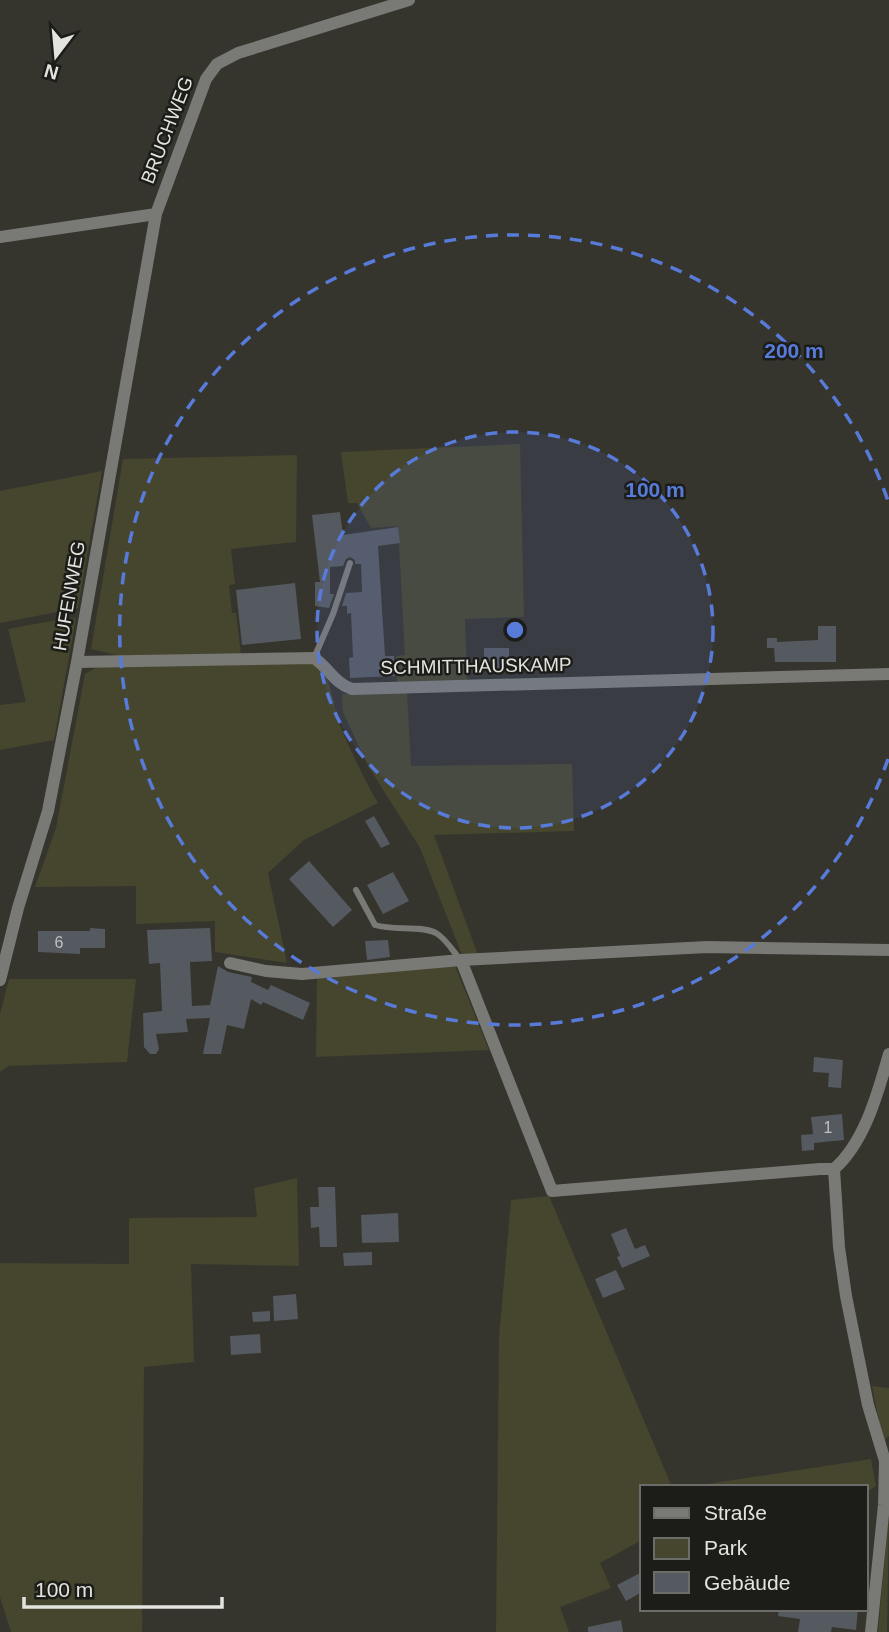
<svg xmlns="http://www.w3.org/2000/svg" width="889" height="1632" viewBox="0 0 889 1632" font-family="Helvetica,sans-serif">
<rect width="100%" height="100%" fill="#35352e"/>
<path fill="#46452d" d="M520 444 524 617 465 619 467 680 397 682 396 656 405 655 398 526 371 528 357 503H348L341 452Z
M297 455 296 542 231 549 235 584 229 585 232 613H236L241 654 125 657 91 649 123 459Z
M102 471 78 608 0 623V491Z
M67 618H76L54 740 0 750V705L26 702 8 629Z
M314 663C334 677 332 708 341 728 352 754 364 779 378 803L304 840 268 873 287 963 215 952V921L136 924V886L35 887 56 828 85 674 97 667Z
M407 692 411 766 572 764 574 831 434 835 478 955H462L420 848 368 766 343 712 342 694Z
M455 966 489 1050 316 1057 317 976Z
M9 979H136L127 1062 8 1066 0 1072V1014Z
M297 1178 299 1266 191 1264 194 1362 144 1367 142 1632H11L0 1597V1263L129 1264V1218L257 1217 254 1188Z
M549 1196 672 1487H642V1540L600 1563 611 1588 560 1607 569 1632H496L499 1338 511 1200Z
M872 1386 889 1388V1436L883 1441Z
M871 1459 876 1486 866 1492V1487H688Z
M889 1512 887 1632H878Z"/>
<path fill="#555960" d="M340 512 343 535 398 527 400 543 378 546 385 656H394L395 676 350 678 349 658 353 657 351 613 347 614V606H342L346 593 362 592 361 564H355V560L350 557 346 559 343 566 330 567V594H334L329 608 315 606V582H320L312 515Z
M295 583 301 639 242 645 236 590Z
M818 626H836V662H775L774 648H767V638H777V642L818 640Z
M484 648H509V668H484Z
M374 816 390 844 381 848 365 821Z
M309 861 352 910 333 927 289 879Z
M393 872 409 901 383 914 367 885Z
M90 928 105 929V948H80V954L38 952V931H90Z
M210 928 212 961 190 962 192 1006 210 1005 218 966 228 972 252 977 251 982 268 990 271 985 310 1003 303 1020 263 1002 261 1005 251 999 244 1029 227 1025 221 1054H203L210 1018 186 1019 188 1032 156 1034 159 1049 156 1054H150L144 1047 143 1013 162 1011 160 963 149 964 147 930Z
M388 940 390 957 367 960 365 941Z
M814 1057 843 1060 841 1088 828 1087 829 1073 813 1072Z
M842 1114 844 1140 814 1143V1150L802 1151 801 1135 813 1134 811 1117Z
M318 1187H335L337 1247H320L319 1227 311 1228 310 1207H319Z
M398 1213 399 1242 362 1243 361 1215Z
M626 1228 635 1249 645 1245 650 1256 622 1268 617 1257 620 1256 611 1234Z
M372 1252V1265L344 1266 343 1253Z
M616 1270 625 1289 603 1298 595 1279Z
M296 1294 298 1319 274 1321 273 1296Z
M270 1311V1321L253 1322 252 1312Z
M260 1334 261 1353 231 1355 230 1336Z
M642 1572V1592L626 1601 617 1585Z
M779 1609 839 1611 840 1609H858L856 1630 832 1627 831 1632H798L800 1619 778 1616Z
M621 1620 623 1632H588V1627Z"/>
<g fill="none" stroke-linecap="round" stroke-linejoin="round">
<path stroke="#797975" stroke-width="6" d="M314 658 333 614 350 563
M356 890 375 925C394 931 420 925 436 933 445 938 453 951 459 958"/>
<path stroke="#797975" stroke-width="12" d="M0 237 156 214 206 79 217 64 238 53 409 0
M77 662 314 658C329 668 334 683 352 689L889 674
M461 960 552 1191 820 1169H834
M230 963 266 971 302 974 461 960 707 947 889 950
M0 980 18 908 48 811 77 662 156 214
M871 1632 884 1505 885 1461 868 1405 846 1296 839 1247 834 1169C865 1142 878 1092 889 1054"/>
</g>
<circle cx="515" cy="630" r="198" fill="#587bda" fill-opacity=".12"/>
<g fill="none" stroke="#587bda" stroke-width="3.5" stroke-dasharray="12 9">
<circle cx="515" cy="630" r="198"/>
<path d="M888 759A395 395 0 1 1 888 501"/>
</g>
<g text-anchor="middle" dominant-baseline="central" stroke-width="5" stroke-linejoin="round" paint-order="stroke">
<g font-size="16" fill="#c0c0bf">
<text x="59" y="942">6</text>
<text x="828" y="1127">1</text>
</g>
<g font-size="19" fill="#e3e3df" stroke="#1c1c19">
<text transform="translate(167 130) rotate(-69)">BRUCHWEG</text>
<text transform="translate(69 596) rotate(-80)">HUFENWEG</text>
<text transform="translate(476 666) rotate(-1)">SCHMITTHAUSKAMP</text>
</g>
</g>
<circle cx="515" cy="630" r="10" fill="#587bda" stroke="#1c1c19" stroke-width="3.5"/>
<g font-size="21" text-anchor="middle" font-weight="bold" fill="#587bda" stroke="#1c1c19" stroke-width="5" stroke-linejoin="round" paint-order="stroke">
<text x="794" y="358">200 m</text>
<text x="655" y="497">100 m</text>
</g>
<rect x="640" y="1485" width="228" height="126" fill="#1c1c19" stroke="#6c6c68" stroke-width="2"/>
<rect x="654" y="1508" width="35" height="10" fill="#797975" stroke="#6c6c68" stroke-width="2"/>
<text x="704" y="1520" font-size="21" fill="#e3e3df">Straße</text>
<rect x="654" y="1538" width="35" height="21" fill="#46452d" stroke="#6c6c68" stroke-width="2"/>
<text x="704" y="1555" font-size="21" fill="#e3e3df">Park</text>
<rect x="654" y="1572" width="35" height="21" fill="#555960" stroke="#6c6c68" stroke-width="2"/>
<text x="704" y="1590" font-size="21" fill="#e3e3df">Gebäude</text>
<g transform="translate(56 56) rotate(196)" stroke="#1c1c19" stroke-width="5" paint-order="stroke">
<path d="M0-5L12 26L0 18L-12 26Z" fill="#e3e3df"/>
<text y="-10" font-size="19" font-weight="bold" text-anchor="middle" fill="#e3e3df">N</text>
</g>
<path d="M24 1597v10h198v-10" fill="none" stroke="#e3e3df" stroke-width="3.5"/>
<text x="35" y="1597" font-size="21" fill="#e3e3df" stroke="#1c1c19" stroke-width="5" paint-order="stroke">100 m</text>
</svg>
